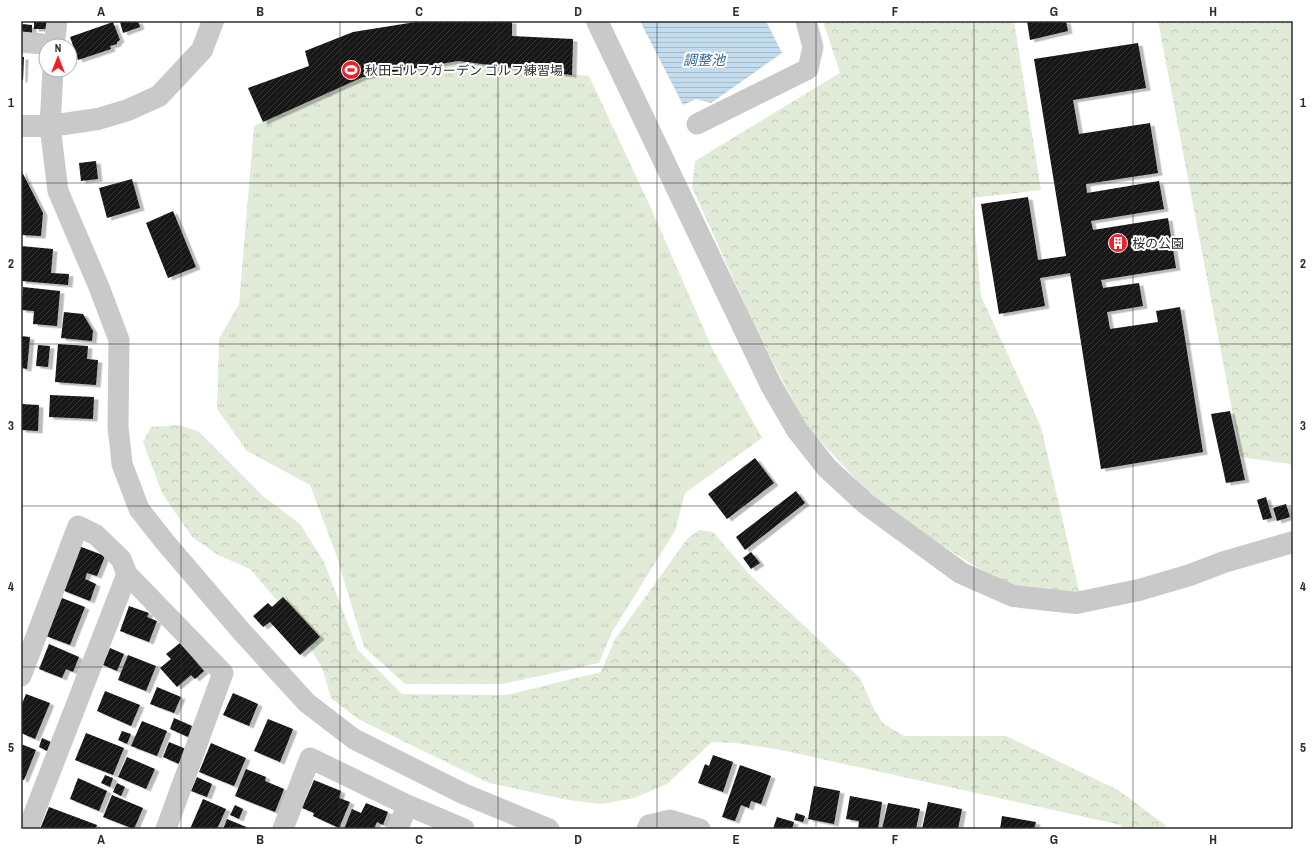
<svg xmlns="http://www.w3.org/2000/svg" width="1314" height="850" viewBox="0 0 1314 850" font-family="'Archivo Narrow','Noto Sans JP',sans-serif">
<defs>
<pattern id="grass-tufts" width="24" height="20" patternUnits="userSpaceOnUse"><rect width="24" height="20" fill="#e2ebd8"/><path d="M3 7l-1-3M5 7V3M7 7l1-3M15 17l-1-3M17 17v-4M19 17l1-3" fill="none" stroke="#c2caba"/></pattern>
<pattern id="forest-crowns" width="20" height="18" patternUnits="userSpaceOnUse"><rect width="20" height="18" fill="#e2ebd8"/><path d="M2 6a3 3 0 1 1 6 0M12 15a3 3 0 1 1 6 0" fill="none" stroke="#c2caba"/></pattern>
<pattern id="water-rules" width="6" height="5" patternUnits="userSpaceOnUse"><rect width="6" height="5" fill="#c2dbed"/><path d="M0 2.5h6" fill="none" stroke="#a7bccb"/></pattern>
<pattern id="building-hatch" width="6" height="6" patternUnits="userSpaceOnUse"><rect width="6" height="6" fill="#131313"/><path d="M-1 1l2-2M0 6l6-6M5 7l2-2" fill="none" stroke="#363636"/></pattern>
<filter id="shadow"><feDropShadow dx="4.5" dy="2.5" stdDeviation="0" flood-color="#0004"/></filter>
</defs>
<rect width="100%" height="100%" fill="#fff"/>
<path fill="url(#grass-tufts)" d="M458 61 589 76 650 206 712 348 762 438 685 493 675 531 612 632 599 663 502 684H405L364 647 337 557 310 485 247 451 217 409 219 339 239 304 254 126 363 77Z"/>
<path fill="url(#forest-crowns)" d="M823 21H1014L1041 190 972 198 981 296 1041 427 1080 595 1007 586 935 541 864 488 807 427 759 336 692 187 695 161 840 73Z
M1158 21H1293V472L1290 464 1241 457Z
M179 425 198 431 263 496 300 524 324 562 358 650 402 694 506 695 601 672 615 639 687 539 699 530 713 532 749 574 860 678 875 711 883 723 904 736H1006L1118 790 1164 824 1168 829H1122L1121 825 781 750 736 743 712 742 667 784 634 798 601 804 568 800 489 783 358 719 331 698 322 668 294 620 250 569 218 555 192 537 162 493 143 442 151 427Z"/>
<path fill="url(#water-rules)" d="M640 21H766L782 53 711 103 696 99 683 105Z"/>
<path fill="url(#building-hatch)" filter="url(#shadow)" d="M34 21H48V29H34Z
M124 21H138L140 27 123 33 120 22Z
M422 21H512V36L573 39 572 75 458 61 363 77 263 122 248 88 309 66 305 51 353 32Z
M1027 21H1066L1068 31 1030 40Z
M113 22 120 40 117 42V44L110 46 111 49 78 60 70 37Z
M22 24 32 25V34H21Z
M1138 43 1146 88 1073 100 1079 134 1150 123 1158 173 1086 184 1087 193 1159 181 1164 209 1091 221 1093 230 1168 218 1176 268 1101 280 1103 288 1139 283 1143 306 1107 312 1110 329 1158 322 1156 311 1180 307 1203 452 1101 469 1070 273 1040 278 1045 306 999 314 981 204 1028 197 1038 260 1066 256 1034 59Z
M21 57H24L23 80H21Z
M96 161 98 179 81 181 79 163Z
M21 170 43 213 41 236 21 235Z
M132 179 140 208 107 218 99 188Z
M173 211 196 267 168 278 146 223Z
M21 246 53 249 51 273 69 274 68 285 21 281Z
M23 287 60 291 57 326 33 324 34 311 21 310Z
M64 312 83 314 93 331 92 341 61 338Z
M21 336 30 337 27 369 21 368Z
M58 344 88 346 87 359 98 360 96 385 55 382Z
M38 345 50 346 48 367 36 366Z
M50 395 94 397 93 419 49 417Z
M21 404 39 405 38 431 21 430Z
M1230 411 1245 480 1226 483 1211 414Z
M755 458 774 483 727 519 708 494Z
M796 491 805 503 745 550 736 537Z
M1266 497 1272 518 1263 520 1257 500Z
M1286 504 1290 517 1277 521 1273 508Z
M79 546 105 556 97 576 87 573 85 579 96 584 90 601 62 590Z
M751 552 760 563 751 569 743 558Z
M283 597 320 637 300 655 270 622 263 627 253 616 268 603 272 607Z
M62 598 85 607 70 645 46 636Z
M129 606 149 613 147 617 157 621 149 642 120 631Z
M180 643 204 671 195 679 191 675 177 687 160 668 171 659 166 654Z
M49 644 79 657 73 672 66 669 62 678 39 669Z
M110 648 124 654 117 671 103 665Z
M128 655 156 666 146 691 118 680Z
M157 687 181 697 174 713 150 704Z
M105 691 140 705 131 726 97 711Z
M233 693 258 704 249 726 223 715Z
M26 694 50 703 35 739 21 733V706Z
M174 718 192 726 188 737 170 729Z
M268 719 293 729 280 762 254 751Z
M142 721 167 731 157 756 131 746Z
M122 731 131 734 127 744 118 740Z
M86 733 124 748 113 775 75 760Z
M42 738 51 742 47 751 39 747Z
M169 742 186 749 179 764 163 757Z
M211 743 246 758 234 786 199 772Z
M21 744 36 750 24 780 21 779Z
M713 755 733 762 723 792 698 783 705 764 709 766Z
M127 757 155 769 146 789 118 777Z
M740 765 771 776 761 804 751 801 749 808 741 805 735 821 722 817Z
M246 769 266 777 265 781 284 789 275 812 235 796Z
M105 775 113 778 110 787 101 783Z
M197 777 212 784 207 797 191 791Z
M78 778 107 791 99 811 70 799Z
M314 780 341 791 339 798 350 802 339 828 313 816 314 813 302 808Z
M117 783 125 787 121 796 113 792Z
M814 786 840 791 834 824 808 819Z
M112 795 143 808 134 829 103 817Z
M850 796 882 802 878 829 865 828V829H858L859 821 846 819Z
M203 799 226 809 217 829H190Z
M928 802 962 809 958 829H922Z
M366 803 388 812 383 825 377 822 374 829H344L352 809 361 813Z
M888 803 920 809 916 829H882Z
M235 805 243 809 239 819 230 815Z
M49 807 97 825 95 829H40Z
M796 813 805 816 803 822 794 820Z
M1002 816 1036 822 1034 829H1000Z
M777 817 794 822 792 829H773Z
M227 819 251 829H223Z"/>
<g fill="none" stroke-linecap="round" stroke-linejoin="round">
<path stroke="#c9c9c9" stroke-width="21" d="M21 42 54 45
M54 46 57 21
M53 70 50 126 58 191 99 287 119 340 118 428 120 444 122 464 139 509 165 542 242 632 307 703 354 739 464 794 549 829
M697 124 808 69 813 47 806 21
M21 676 78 526 96 535 121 559 127 574
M28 829 127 574 223 673 166 829
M283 829 310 758 407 805 464 829
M398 829 407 805
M647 829 649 825 670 820 700 829"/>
<path stroke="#c9c9c9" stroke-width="22" d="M597 21 771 385 797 430 827 468 865 503 961 573 1013 596 1076 603 1139 590 1190 575 1224 562 1293 542
M21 126H50L98 119 128 110 159 96 202 50 213 21"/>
</g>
<path fill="none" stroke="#2c2c2c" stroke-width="1" stroke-opacity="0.55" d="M181 21V829M340 21V829M498 21V829M657 21V829M816 21V829M974 21V829M1133 21V829M21 183H1293M21 344H1293M21 506H1293M21 667H1293"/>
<defs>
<symbol id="stadium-disc" viewBox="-11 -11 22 22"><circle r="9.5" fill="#f11f29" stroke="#fff"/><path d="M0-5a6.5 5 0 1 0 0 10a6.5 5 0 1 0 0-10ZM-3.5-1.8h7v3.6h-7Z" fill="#fff"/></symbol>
<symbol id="building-disc" viewBox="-11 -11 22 22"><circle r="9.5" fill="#f11f29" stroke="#fff"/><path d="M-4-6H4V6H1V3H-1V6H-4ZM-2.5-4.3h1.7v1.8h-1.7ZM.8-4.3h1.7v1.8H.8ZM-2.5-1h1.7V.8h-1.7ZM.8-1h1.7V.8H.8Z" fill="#fff"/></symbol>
</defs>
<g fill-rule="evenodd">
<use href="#stadium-disc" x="340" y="59" width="22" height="22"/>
<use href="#building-disc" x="1107" y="232" width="22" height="22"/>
</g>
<g text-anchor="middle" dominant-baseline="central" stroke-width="4" stroke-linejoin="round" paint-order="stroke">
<g font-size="13" fill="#2c2c2c" stroke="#fff" text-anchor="start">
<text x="365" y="70">秋田ゴルフガーデン ゴルフ練習場</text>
<text x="1132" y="243">桜の公園</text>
</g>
<g font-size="14" font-style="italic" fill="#356c93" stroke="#fff">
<text x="704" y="60">調整池</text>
</g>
</g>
<rect width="1314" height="850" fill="none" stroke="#ffffff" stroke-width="44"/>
<g transform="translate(58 58)"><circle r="19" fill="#ffffff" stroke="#ababab"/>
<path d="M0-3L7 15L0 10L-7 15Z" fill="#f11f29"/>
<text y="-6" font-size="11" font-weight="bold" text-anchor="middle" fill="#2c2c2c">N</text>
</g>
<rect x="22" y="22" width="1270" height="806" fill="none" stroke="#2c2c2c" stroke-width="1.5"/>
<g font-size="13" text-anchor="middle" font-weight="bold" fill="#2c2c2c">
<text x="101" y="16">A</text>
<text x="260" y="16">B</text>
<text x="419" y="16">C</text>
<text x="578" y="16">D</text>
<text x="736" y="16">E</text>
<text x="895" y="16">F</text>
<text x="1054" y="16">G</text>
<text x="1213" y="16">H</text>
<text x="11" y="107">1</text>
<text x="1303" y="107">1</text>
<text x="11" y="268">2</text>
<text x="1303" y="268">2</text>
<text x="11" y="430">3</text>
<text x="1303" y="430">3</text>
<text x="11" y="591">4</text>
<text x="1303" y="591">4</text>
<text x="11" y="752">5</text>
<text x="1303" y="752">5</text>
<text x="101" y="844">A</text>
<text x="260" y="844">B</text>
<text x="419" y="844">C</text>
<text x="578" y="844">D</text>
<text x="736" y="844">E</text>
<text x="895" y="844">F</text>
<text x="1054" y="844">G</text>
<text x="1213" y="844">H</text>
</g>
</svg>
